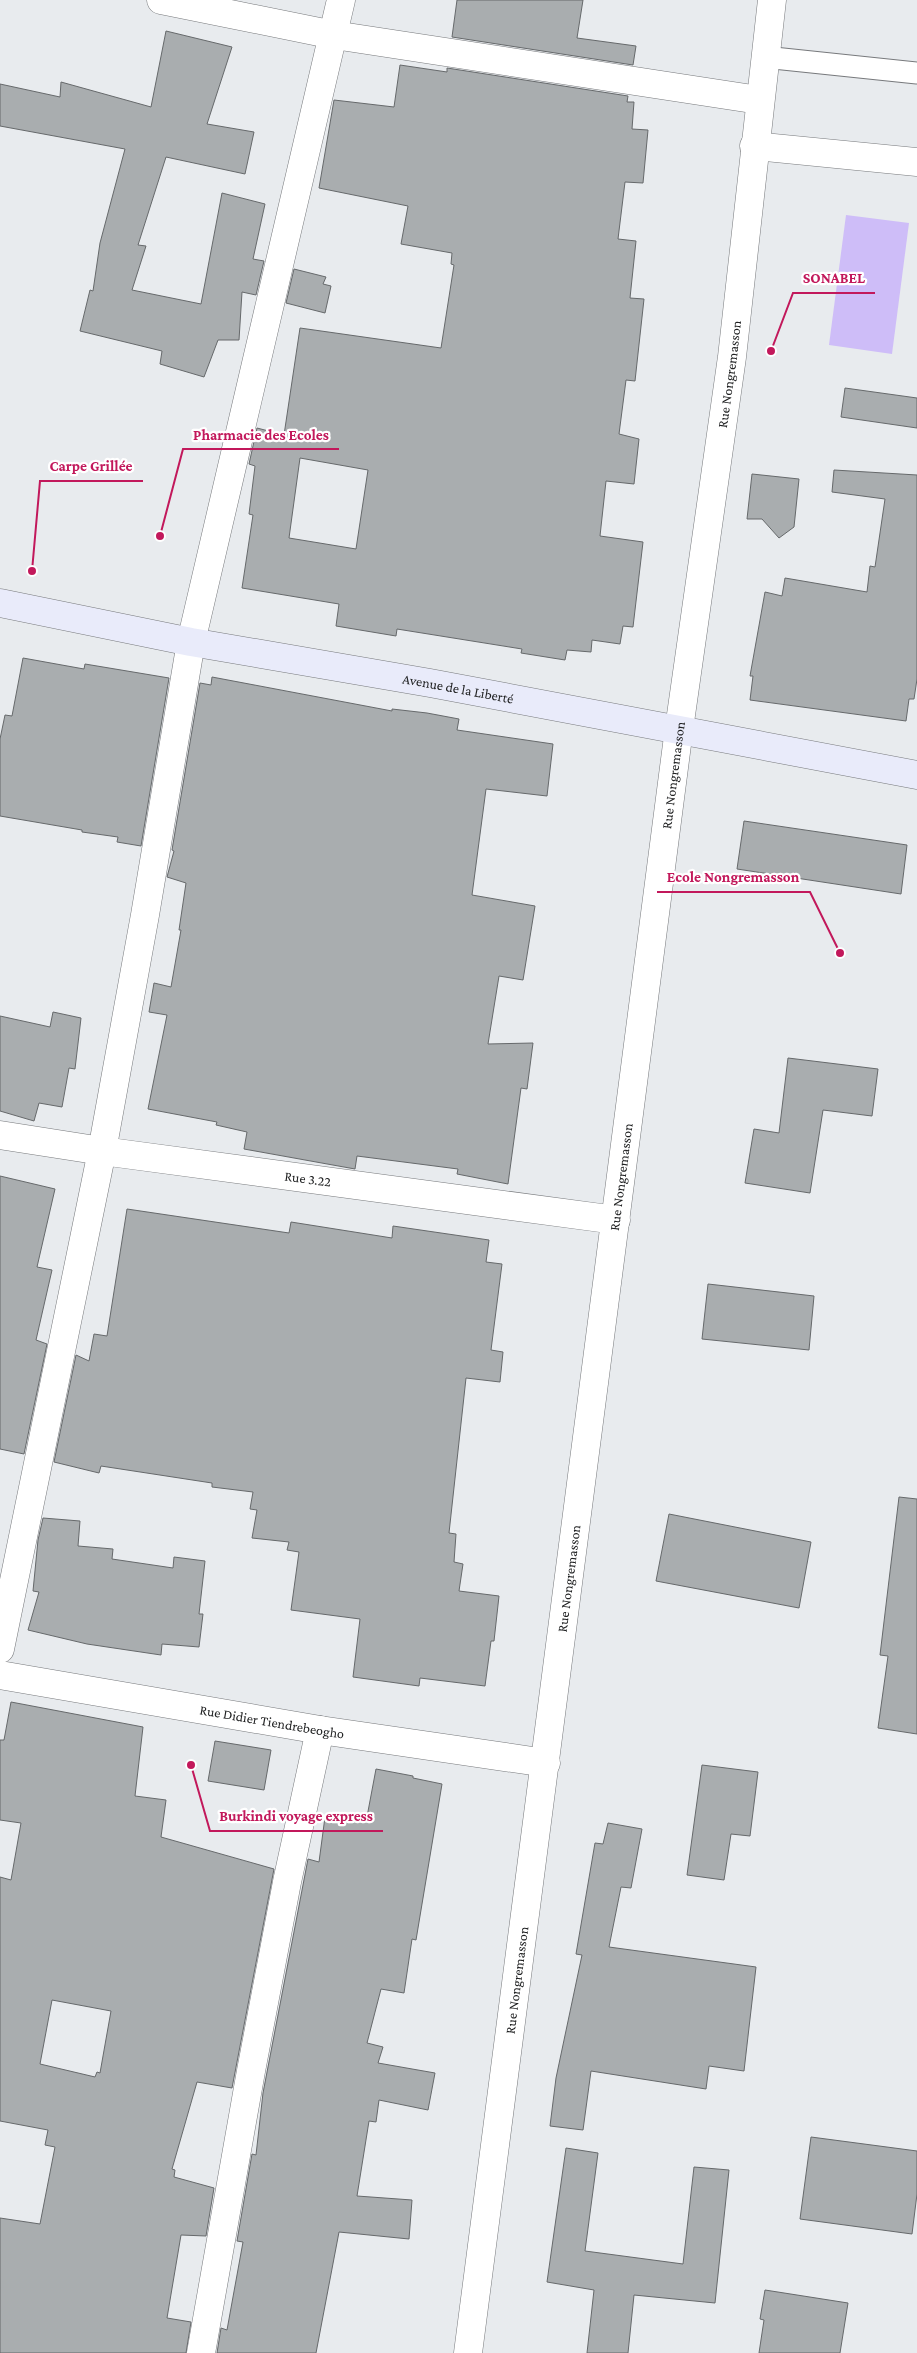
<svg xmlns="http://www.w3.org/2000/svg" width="917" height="2353" viewBox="0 0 917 2353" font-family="'Crimson Pro',serif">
<rect width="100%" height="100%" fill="#e8ebee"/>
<path fill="#cebdf8" d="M846 215 909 223 892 354 829 345Z"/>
<path fill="#a9adaf" stroke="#66696b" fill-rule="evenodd" d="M457 0H583L577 38 636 46 633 65 452 37Z
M166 31 232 47 207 124 254 132 245 174 166 157 138 245 146 246 132 290 201 304 222 193 265 204 253 259 264 261 256 295 242 292 239 340H218L204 377 160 364 162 351 80 331 90 290 93 291 100 243 125 149 0 126V84L60 97 61 82 151 107Z
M400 65 447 72V68L628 96 627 102H634L632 129 648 130 643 183 625 182 618 239 636 241 630 298 644 299 635 381 626 380 619 434 639 439 634 484 606 481 600 536 643 542 633 627 623 626 620 644 592 640 591 652 567 650 565 660 521 653 522 649 397 629 396 636 336 626 339 604 242 588 253 515 249 514 255 466 249 464 257 428 284 435 300 328 441 348 454 265 451 264 452 253 401 244 408 206 319 188 334 100 394 107ZM300 458 368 470 356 549 289 538Z
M294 269 326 277 323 284 331 286 325 313 286 303Z
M845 388 917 398V428L841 417Z
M834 470 917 475V679L914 699H909L906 721 750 700 753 676H750L765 592 782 596 785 578 867 592 870 566 875 567 885 499 832 492Z
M752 474 799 479 794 527 779 538 762 519H747Z
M23 658 84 669 85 664 169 678 141 846 117 842 118 837 82 832V830L0 816V739L5 715 12 716Z
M212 677 392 711V709L427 713 459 719 457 730 553 744 547 796 486 789 472 895 535 906 523 980 499 976 488 1044 533 1043 527 1089 521 1088 508 1184 457 1174 458 1169 357 1156 355 1169 244 1149 247 1132 216 1125 217 1122 148 1109 167 1015 149 1012 154 983 171 987 181 930H179L186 883 167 877 174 851 172 850 200 683 211 685Z
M744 821 907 845 901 894 737 869Z
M53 1012 81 1018 75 1069 69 1068 62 1107 39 1103 34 1121 0 1111V1016L50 1027Z
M788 1058 878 1069 872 1116 823 1110 810 1193 745 1183 754 1129 779 1133Z
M0 1176 55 1189 37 1267 52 1270 36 1340 47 1344 24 1454 0 1449Z
M127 1209 289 1233 291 1222 392 1238 393 1226 489 1240 486 1262 502 1264 491 1350 503 1352 500 1382 466 1378 449 1533 456 1534 454 1562 463 1564 459 1591 499 1596 494 1641H491L485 1686 420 1678 419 1686 353 1677 360 1619 291 1610 299 1552 287 1550 289 1542 252 1538 257 1510 250 1509 253 1492 212 1487V1483L101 1466 99 1473 54 1462 76 1355 89 1361 94 1334 107 1336Z
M708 1284 814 1296 809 1350 702 1339Z
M899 1497 917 1499V1734L878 1728 888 1656 880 1655Z
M669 1514 811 1542 799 1608 656 1581Z
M43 1518 80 1521 78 1546 113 1549 112 1559 173 1568 174 1557 205 1561 199 1614H203L199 1647 162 1644 161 1655 87 1644 28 1630 39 1592 33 1591 38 1540Z
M11 1702 143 1727 135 1796 166 1800 161 1837 274 1869 232 2088 197 2082 172 2169 175 2170 174 2177 214 2188 206 2236 181 2235 167 2318 191 2322 186 2353H0V2218L40 2224 55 2147 45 2145 48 2130 0 2121V1877L11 1880 21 1823 0 1820V1740H4ZM52 2000 111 2011 100 2073 97 2072 95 2077 40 2064Z
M215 1741 271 1750 264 1790 208 1781Z
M702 1765 758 1772 750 1836 731 1834 724 1880 687 1875Z
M376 1769 413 1776V1778L442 1784 416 1940 412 1939 404 1993 381 1989 367 2043 383 2047 378 2063 435 2073 428 2110 379 2100 376 2122 369 2121 357 2196 412 2200 409 2239 339 2232 316 2353H217L221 2328 227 2330 243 2242 237 2241 252 2154 256 2155 263 2093 308 1859 319 1862 325 1817 366 1822Z
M608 1823 642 1829 631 1888 621 1887 609 1947 756 1967 744 2071 709 2066 706 2089 591 2071 583 2130 550 2126 556 2078 582 1955 576 1954 595 1843 603 1844Z
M811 2137 917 2151V2194L912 2234 800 2219Z
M566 2148 598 2153 585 2251 683 2264 694 2167 729 2170 715 2303 634 2295 628 2353H587L594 2290 547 2282Z
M765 2290 848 2303 840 2353H759L764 2320 760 2319Z"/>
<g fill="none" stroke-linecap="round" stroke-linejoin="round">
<defs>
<path id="service" d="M764 57 917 73"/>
<g id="minor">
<path d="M161 0 334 35 759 100"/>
<path d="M754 146 917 162"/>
<path id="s1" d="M0 1135 102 1151 616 1220"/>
<path d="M0 1649 102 1151 145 915 191 642 341 0"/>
<path id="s2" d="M0 1675 320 1730 546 1763"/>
<path d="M201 2353 251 2071 287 1882 320 1730"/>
</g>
<g id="tertiary">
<path id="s3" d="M468 2353 679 729 732 357 772 0"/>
</g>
<g id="secondary">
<path id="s4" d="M0 603 191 642 430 683 917 775"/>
</g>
</defs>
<use href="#service" stroke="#77797c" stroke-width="23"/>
<use href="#minor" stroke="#77797c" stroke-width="29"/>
<use href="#tertiary" stroke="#77797c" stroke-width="29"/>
<use href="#secondary" stroke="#77797c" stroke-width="29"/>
<use href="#service" stroke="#fff" stroke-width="21"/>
<use href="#minor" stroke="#fff" stroke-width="28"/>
<use href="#tertiary" stroke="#fff" stroke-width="28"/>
<use href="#secondary" stroke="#e9ebfa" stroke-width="28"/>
</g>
<g text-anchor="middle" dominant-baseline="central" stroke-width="4.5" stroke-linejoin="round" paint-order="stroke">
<g font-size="14" fill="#212223" stroke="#fff">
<text stroke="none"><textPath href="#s3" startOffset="1996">Rue Nongremasson</textPath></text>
<text stroke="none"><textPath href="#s4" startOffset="466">Avenue de la Liberté</textPath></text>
<text stroke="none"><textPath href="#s3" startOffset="1591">Rue Nongremasson</textPath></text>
<text stroke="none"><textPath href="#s3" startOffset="1186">Rue Nongremasson</textPath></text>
<text stroke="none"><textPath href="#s1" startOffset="311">Rue 3.22</textPath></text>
<text stroke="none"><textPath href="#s3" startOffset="781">Rue Nongremasson</textPath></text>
<text stroke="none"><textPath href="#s2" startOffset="276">Rue Didier Tiendrebeogho</textPath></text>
<text stroke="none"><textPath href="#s3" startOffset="376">Rue Nongremasson</textPath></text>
</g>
</g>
<path fill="none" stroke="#c2185b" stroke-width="2" d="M771 351L793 293H875M160 536L183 449H339M32 571L40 481H143M840 953L810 892H657M191 1765L210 1831H383"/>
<g fill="#c2185b" stroke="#fff" stroke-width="2">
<circle cx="771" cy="351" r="5"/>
<circle cx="160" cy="536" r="5"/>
<circle cx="32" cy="571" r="5"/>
<circle cx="840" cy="953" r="5"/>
<circle cx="191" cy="1765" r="5"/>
</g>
<g font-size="15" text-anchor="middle" font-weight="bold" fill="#c2185b" stroke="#fff" stroke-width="4.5" stroke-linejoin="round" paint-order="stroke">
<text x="834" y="283">SONABEL</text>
<text x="261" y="440">Pharmacie des Ecoles</text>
<text x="91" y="471">Carpe Grillée</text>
<text x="733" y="882">Ecole Nongremasson</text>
<text x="296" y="1821">Burkindi voyage express</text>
</g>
</svg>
